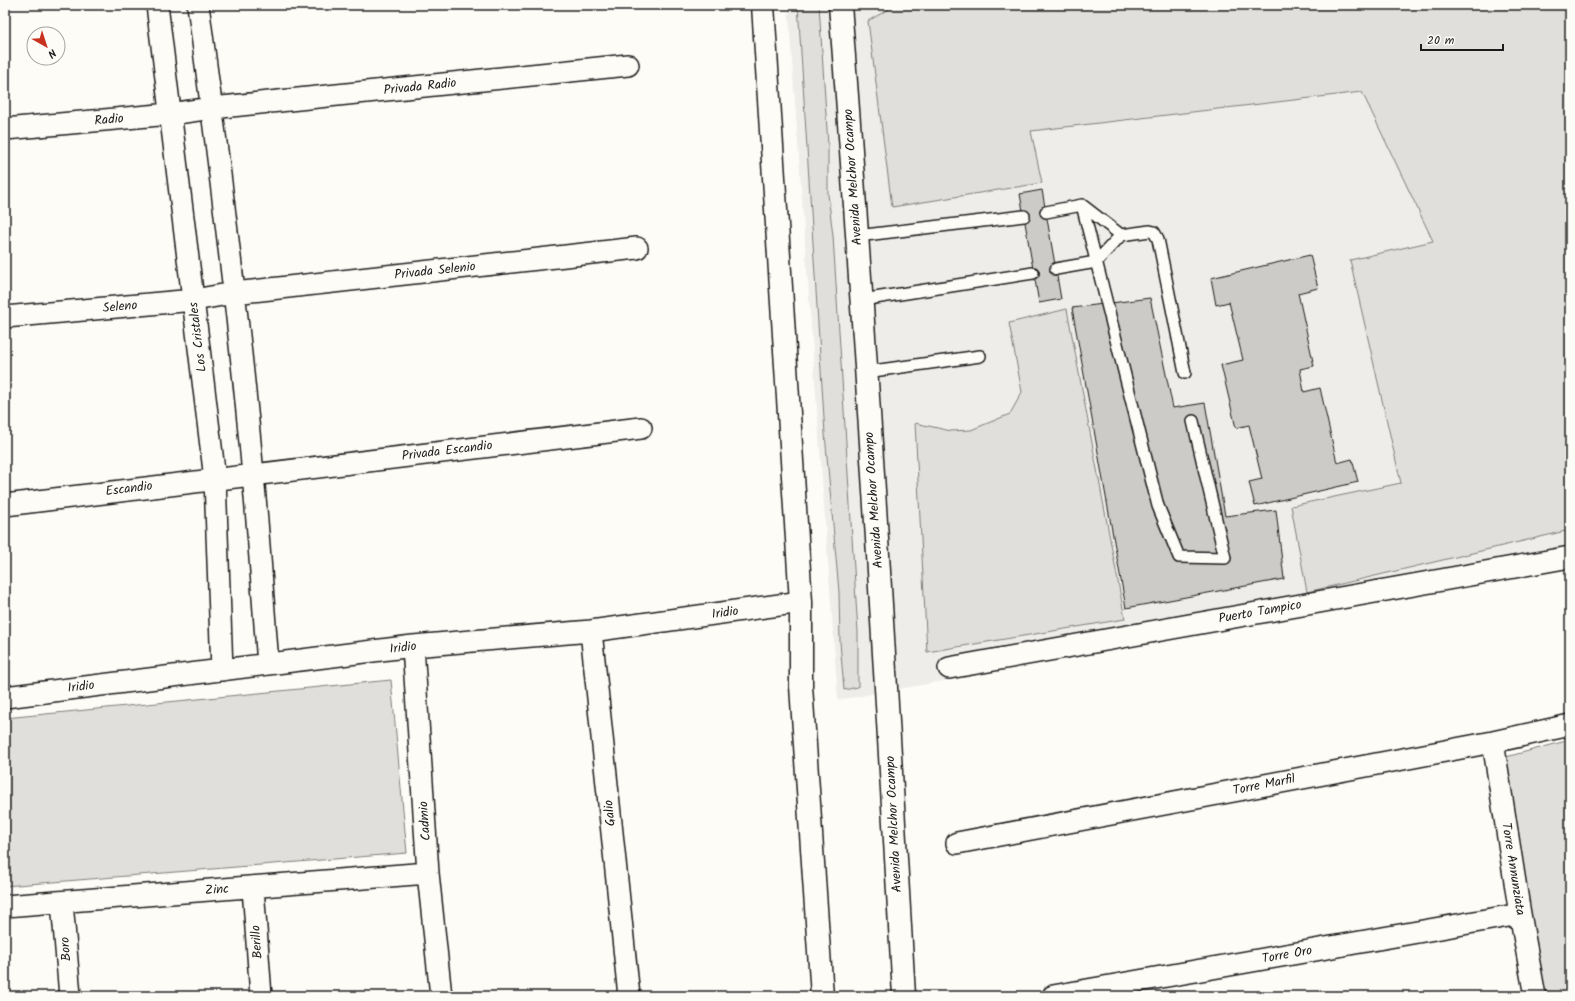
<svg xmlns="http://www.w3.org/2000/svg" width="1575" height="1001" viewBox="0 0 1575 1001" font-family="Kalam,sans-serif">
<rect width="100%" height="100%" fill="#fdfcf7"/>
<filter id="ink" filterUnits="userSpaceOnUse"><feTurbulence type="fractalNoise" baseFrequency=".025" numOctaves="2"/><feDisplacementMap in="SourceGraphic" scale="8" xChannelSelector="R" yChannelSelector="G"/><feConvolveMatrix kernelMatrix="1 2 1 2 8 2 1 2 1" color-interpolation-filters="sRGB"/></filter>
<g filter="url(#ink)">
<path fill="#eeede9" d="M788 5H1570V567L838 700Z"/>
<path fill="#e0dfdb" stroke="#7e7e7c" d="M798 5H819L828 145V194L833 236 858 632V687L844 690 840 642 839 592 825 434Z
M896 5H1570V530L1307 592 1291 506 1401 483 1350 260 1433 241 1362 92 1031 131 1042 183 892 207 868 21Z
M1067 309 1125 619 927 652 915 423 951 431 971 430 1010 414 1022 392 1009 323Z
M391 680 407 853 5 886V718Z
M1570 740V996H1545L1502 758Z"/>
<path fill="#cccbc8" stroke="#1c1c1c" d="M1042 190 1061 299 1039 303 1020 194Z
M1310 255 1318 288 1298 293 1314 366 1300 369 1304 392 1320 388 1337 463 1352 459 1358 482 1255 506 1249 482 1262 479 1249 425 1236 428 1221 365 1243 360 1229 302 1216 305 1211 278Z
M1150 298 1173 408 1205 403 1225 516 1276 510 1284 579 1126 608 1072 308Z"/>
<g fill="none" stroke-linecap="round" stroke-linejoin="round">
<defs>
<path id="service" d="M1082 205 1158 506 1179 557 1225 558 1193 421
M1046 212 1082 205 1121 235
M857 236 1024 216
M1056 269 1096 262 1121 235 1150 231 1154 232 1158 239 1185 373
M862 300 1033 273
M866 372 980 356"/>
<path id="minor" d="M157 5 215 479 222 670
M198 5C219 161 239 318 253 475 259 538 263 601 268 664
M5 129 170 114 212 108 628 65
M5 317 194 300 234 293 637 248
M5 505 641 428
M591 631 629 996
M413 646 428 873 441 996
M949 668 1570 557
M5 697 413 646 591 631 801 602
M1493 742 1520 914 1535 996
M957 843 1493 742 1570 725
M253 888 261 996
M62 902 70 996
M5 906 428 873
M1053 996 1520 914"/>
<path id="secondary" d="M763 5 801 602V686L822 996
M840 5C866 335 885 666 904 996"/>
</defs>
<use href="#service" stroke="#1c1c1c" stroke-width="14"/>
<use href="#minor" stroke="#1c1c1c" stroke-width="24"/>
<use href="#secondary" stroke="#1c1c1c" stroke-width="25"/>
<use href="#service" stroke="#fdfcf7" stroke-width="11"/>
<use href="#minor" stroke="#fdfcf7" stroke-width="21"/>
<use href="#secondary" stroke="#fdfcf7" stroke-width="22"/>
</g>
</g>
<g text-anchor="middle" dominant-baseline="central" stroke-width="3" stroke-linejoin="round" paint-order="stroke">
<g font-size="13" fill="#1c1c1c" stroke="#fdfcf7">
<text transform="translate(420 87) rotate(-6)">Privada Radio</text>
<text transform="translate(109 120) rotate(-5)">Radio</text>
<text transform="translate(853 177) rotate(-94)">Avenida Melchor Ocampo</text>
<text transform="translate(435 271) rotate(-6)">Privada Selenio</text>
<text transform="translate(120 307) rotate(-5)">Seleno</text>
<text transform="translate(198 337) rotate(-97)">Los Cristales</text>
<text transform="translate(447 451) rotate(-7)">Privada Escandio</text>
<text transform="translate(129 489) rotate(-7)">Escandio</text>
<text transform="translate(874 500) rotate(-94)">Avenida Melchor Ocampo</text>
<text transform="translate(1260 612) rotate(-10)">Puerto Tampico</text>
<text transform="translate(725 613) rotate(-8)">Iridio</text>
<text transform="translate(403 648) rotate(-7)">Iridio</text>
<text transform="translate(81 687) rotate(-7)">Iridio</text>
<text transform="translate(1264 785) rotate(-11)">Torre Marfil</text>
<text transform="translate(610 813) rotate(-96)">Galio</text>
<text transform="translate(425 821) rotate(-94)">Cadmio</text>
<text transform="translate(894 824) rotate(-93)">Avenida Melchor Ocampo</text>
<text transform="translate(1513 869) rotate(81)">Torre Annunziata</text>
<text transform="translate(217 890) rotate(-4)">Zinc</text>
<text transform="translate(257 942) rotate(-94)">Berillo</text>
<text transform="translate(66 949) rotate(-95)">Boro</text>
<text transform="translate(1287 955) rotate(-10)">Torre Oro</text>
</g>
</g>
<rect width="1575" height="1001" fill="none" stroke="#fdfcf7" stroke-width="20"/>
<rect x="10" y="10" width="1555" height="981" fill="none" stroke="#1c1c1c" stroke-width="1.5" filter="url(#ink)"/>
<g transform="translate(46 46) rotate(141)"><circle r="19" fill="#fdfcf7" stroke="#a3a29f"/>
<path d="M0-3L7 15L0 10L-7 15Z" fill="#c8321e"/>
<text y="-6" font-size="11" font-weight="bold" text-anchor="middle" fill="#1c1c1c">N</text>
</g>
<path d="M1421 44v6h82v-6" fill="none" stroke="#1c1c1c" stroke-width="2"/>
<text x="1427" y="44" font-size="12" fill="#1c1c1c" stroke="#fdfcf7" stroke-width="3" paint-order="stroke">20 m</text>
</svg>
